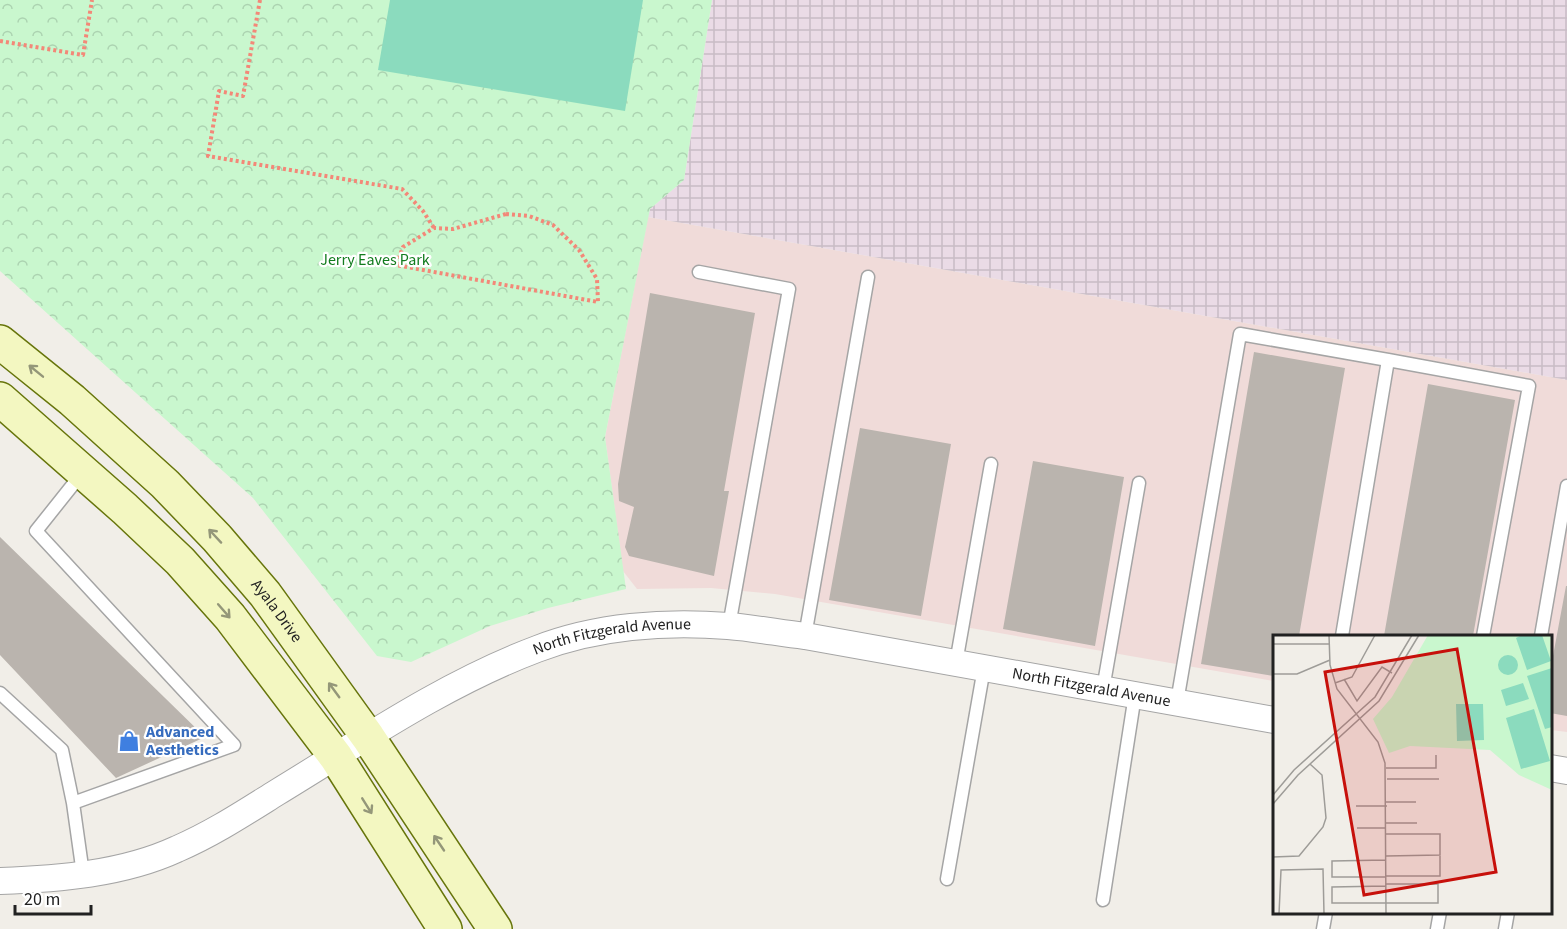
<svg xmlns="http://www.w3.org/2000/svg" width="1567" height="929" viewBox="0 0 1567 929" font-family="'Source Sans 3',sans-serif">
<defs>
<pattern id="industrial-grid" width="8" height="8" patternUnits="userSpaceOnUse" patternTransform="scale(1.5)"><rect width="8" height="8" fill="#eadbe6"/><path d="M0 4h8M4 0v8" fill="none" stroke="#c8bcc5"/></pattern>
<pattern id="park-crowns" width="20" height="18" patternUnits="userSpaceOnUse" patternTransform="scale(1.5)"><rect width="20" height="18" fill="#c9f7ce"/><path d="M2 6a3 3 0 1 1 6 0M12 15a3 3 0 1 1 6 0" fill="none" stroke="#acd3b1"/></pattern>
</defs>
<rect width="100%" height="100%" fill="#f1eee8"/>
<path fill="#f0dbd9" d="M648 217 1567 380V732L1551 730 1550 636H1274V681L775 594 711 588 637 589 623 571 605 437Z"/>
<path fill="url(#industrial-grid)" d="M712 0H1567V380L648 217 650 209 684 180Z"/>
<path fill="url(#park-crowns)" d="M0 0H712L684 180 650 209 605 437 626 589 548 608 490 626 411 662 377 656 253 498 0 271Z"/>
<path fill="#8bdbbe" d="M390 0H643L625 111 378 70Z"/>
<path fill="#bab4ae" d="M650 293 755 313 724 491H729L714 576 629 556 625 547 634 507 619 501 618 484Z
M1254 352 1345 368 1299 636H1274V676L1201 664Z
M1428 384 1515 400 1473 636H1384Z
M860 428 951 444 921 616 829 600Z
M1033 461 1124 477 1095 646 1003 629Z
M0 537 205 737 116 778 0 655Z
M1566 586H1567V716L1550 713V672Z"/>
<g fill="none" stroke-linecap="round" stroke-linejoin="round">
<defs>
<path id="service" d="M699 272 789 289 729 626
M1388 360 1529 386 1483 636
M805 636 868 277
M1541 636 1567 486
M956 663 991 464
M1103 689 1139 483
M0 693 62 750 73 803 83 874
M1177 702 1240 334 1388 360 1342 636
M73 803 234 745 36 531 83 472
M947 879 984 668
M1103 900 1135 695
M1323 929 1326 912
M1437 929 1440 912
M1505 929 1508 912"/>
<g id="minor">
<path d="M1550 768 1567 771"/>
<path id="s1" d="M0 881C58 879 123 874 177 849 212 834 244 813 276 793 360 742 444 684 537 649 596 626 665 621 728 626 754 628 779 633 805 636L1274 720"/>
</g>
<g id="secondary">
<path id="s2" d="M0 342 72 400 165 484 217 538 265 594 368 737 495 929"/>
<path d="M0 399 125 509 180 561 230 617 336 757 445 929"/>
</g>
</defs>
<use href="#service" stroke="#a5a5a5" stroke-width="15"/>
<use href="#minor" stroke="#a5a5a5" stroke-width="28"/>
<use href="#secondary" stroke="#67750b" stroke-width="36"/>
<path stroke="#f38878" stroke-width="4" stroke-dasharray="3 3" stroke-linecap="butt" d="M260 0 243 96 219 91 208 156 402 189 423 211 434 228
M0 41 83 55 92 0
M506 214 529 216 553 225 579 250 597 279 598 302 396 265 403 247 434 228 453 229Z"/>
<use href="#service" stroke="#fff" stroke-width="12"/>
<use href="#minor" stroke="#fff" stroke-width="26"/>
<use href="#secondary" stroke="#f3f7c1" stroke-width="33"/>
</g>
<defs><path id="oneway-shaft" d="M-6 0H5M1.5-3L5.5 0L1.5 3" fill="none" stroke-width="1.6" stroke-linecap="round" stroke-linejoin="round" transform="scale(1.5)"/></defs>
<g stroke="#949779">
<use href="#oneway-shaft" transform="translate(36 371) rotate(-141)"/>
<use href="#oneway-shaft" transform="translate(215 536) rotate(-133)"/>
<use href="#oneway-shaft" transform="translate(224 611) rotate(49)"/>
<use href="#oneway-shaft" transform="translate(334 690) rotate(-126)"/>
<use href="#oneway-shaft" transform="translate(367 806) rotate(58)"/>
<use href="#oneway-shaft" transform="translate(439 843) rotate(-124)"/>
</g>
<defs>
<symbol id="shop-bare" viewBox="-9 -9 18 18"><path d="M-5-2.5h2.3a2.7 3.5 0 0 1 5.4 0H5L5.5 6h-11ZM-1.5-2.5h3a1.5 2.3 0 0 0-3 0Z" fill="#3f7fe0" stroke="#fff" stroke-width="2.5" paint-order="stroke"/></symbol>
</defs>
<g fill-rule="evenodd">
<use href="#shop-bare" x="114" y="726" width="30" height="30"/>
</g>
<g text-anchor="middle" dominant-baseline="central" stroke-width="4.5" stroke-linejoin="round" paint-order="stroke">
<g font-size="16" fill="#127c1e" stroke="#fff">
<text x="375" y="260">Jerry Eaves Park</text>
</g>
<g font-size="16" fill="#212121" stroke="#fff">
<text stroke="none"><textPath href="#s2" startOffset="387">Ayala Drive</textPath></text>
<text stroke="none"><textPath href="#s1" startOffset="670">North Fitzgerald Avenue</textPath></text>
<text stroke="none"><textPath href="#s1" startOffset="1156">North Fitzgerald Avenue</textPath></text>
</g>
<g font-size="16" font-weight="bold" fill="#366cbe" stroke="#fff" text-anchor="start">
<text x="146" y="732">Advanced<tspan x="146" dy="18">Aesthetics</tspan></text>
</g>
</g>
<g transform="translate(1273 635)">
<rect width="279" height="279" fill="#f1eee8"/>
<path d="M155 0H279V155L246 140 217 115 137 111 116 118 100 84 119 62Z" fill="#c9f7ce"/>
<path d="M249 0H269L278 26 254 35 243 3ZM225 30a10 10 0 1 1 20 0a10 10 0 1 1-20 0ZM279 33V92L272 94 254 41ZM250 48 256 64 233 71 228 55ZM183 69H210L211 105 184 106ZM261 74 277 126 248 134 233 83Z" fill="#8bdbbe"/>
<path fill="none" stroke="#9e9c98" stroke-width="1.5" d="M56 0 57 30 64 54 105 107 112 128 113 279M0 9H56M0 39H24L57 25M71 44 84 66 109 32 119 38M62 48 79 42 102 0M113 133H163V120M114 144H166M0 160 21 135 102 62 139 0M113 167H143M0 169 25 140 106 66 146 0M83 171H114M113 188H144M84 193H113M113 199H167V220L113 221M0 222 26 221 50 192 53 183 49 140 37 129M113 225 59 226V242H113M113 241H167V220M113 249H165V268H59V252L113 251M6 279 8 235 50 234 51 279"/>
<path fill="#c7100b" fill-opacity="0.15" stroke="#c7100b" stroke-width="3" d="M184 14 223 237 91 260 52 37Z"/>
<rect width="279" height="279" fill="none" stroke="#212121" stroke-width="3"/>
</g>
<path d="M15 905v9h76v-9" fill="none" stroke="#212121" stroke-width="3"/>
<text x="24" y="905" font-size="18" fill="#212121" stroke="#ffffff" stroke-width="4.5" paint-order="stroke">20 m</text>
</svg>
